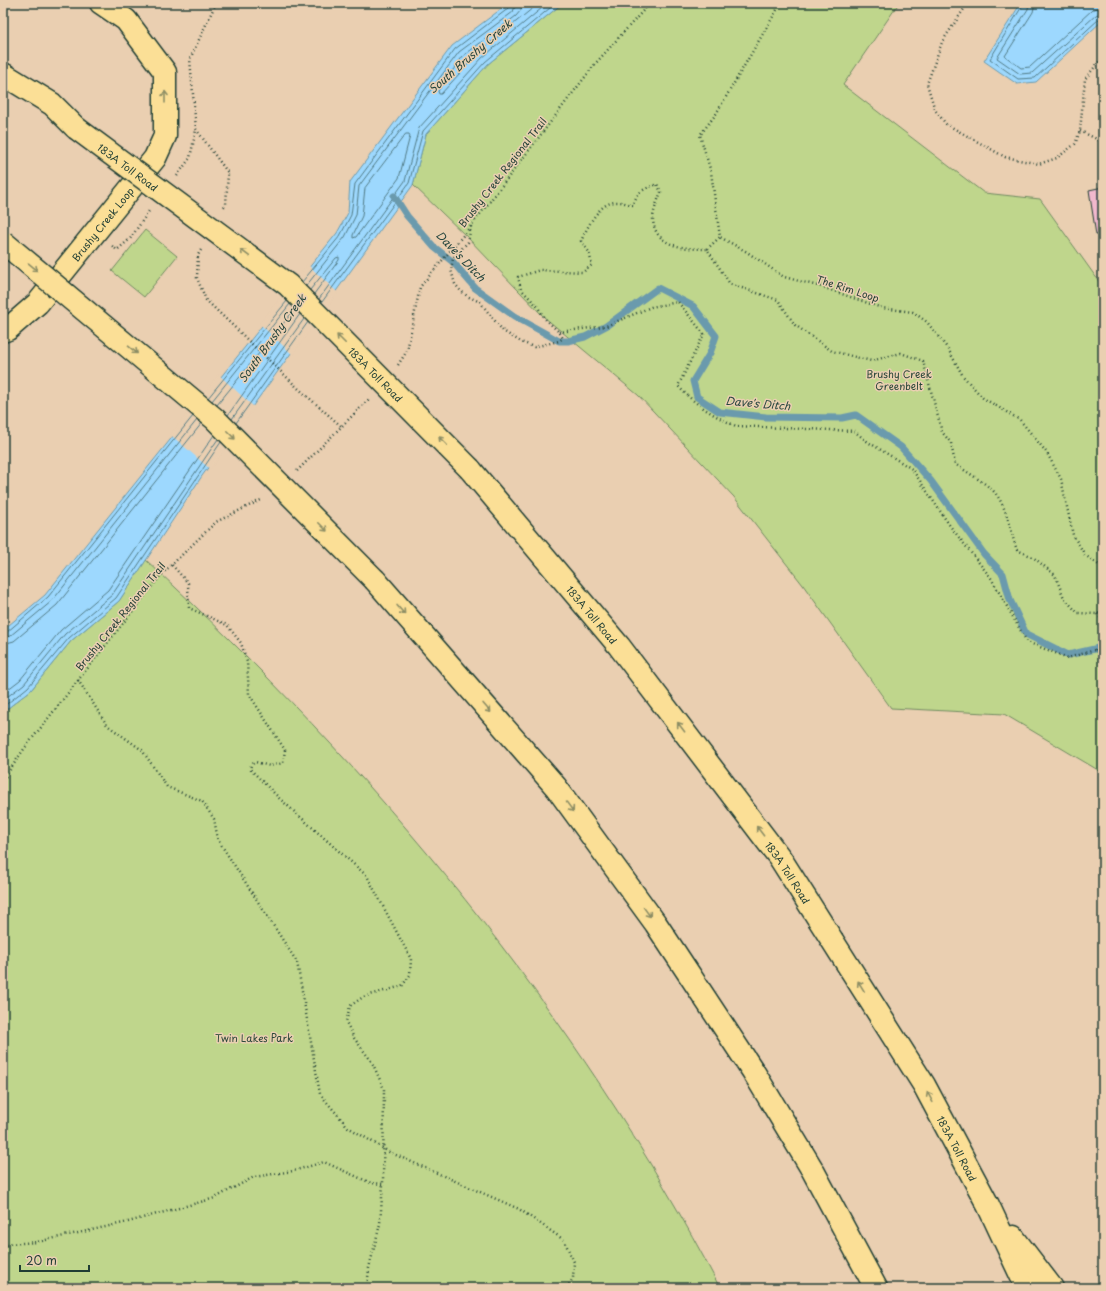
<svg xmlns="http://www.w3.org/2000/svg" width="1106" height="1291" viewBox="0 0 1106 1291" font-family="'Playpen Sans',sans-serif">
<rect width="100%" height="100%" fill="#eacfb1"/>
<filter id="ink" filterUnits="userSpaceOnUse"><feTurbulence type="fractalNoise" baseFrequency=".025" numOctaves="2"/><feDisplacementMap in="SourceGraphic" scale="8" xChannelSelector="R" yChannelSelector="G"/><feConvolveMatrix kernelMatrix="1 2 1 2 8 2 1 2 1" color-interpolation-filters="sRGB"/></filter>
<g filter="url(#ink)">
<path fill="#bfd68c" stroke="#6f8a60" d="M563 3H899L843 85 984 193 1040 199 1103 287V773L1004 714 891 708 803 585 734 497 638 395 544 317 467 237 413 185 426 134 488 64Z
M145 230 177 256 144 297 112 271Z
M146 560C374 770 577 1012 720 1288H3V712L31 690 71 641 119 601Z"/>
<path fill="#9dd8fe" stroke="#6b9aad" d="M509 3H563L488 64 426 134 413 185 202 476 119 601 71 641 31 690 3 712V630L45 595 337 233 348 213 350 182 452 46Z
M1021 3H1103V20L1036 82 1017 84 984 61Z"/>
<path fill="#eacfb1" d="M308 265 337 292 292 354 260 324Z
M219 375 254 407 210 469 171 435Z"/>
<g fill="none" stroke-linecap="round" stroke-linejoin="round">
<path stroke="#517b85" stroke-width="1" d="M522 3 521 10 516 16 463 56 438 91 439 94H441L478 53 539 3
M1024 3 990 59 1018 79 1035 78 1099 19 1103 17
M1029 3 1028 9 997 58 1020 74 1032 73 1096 15 1103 12
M1035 3 1033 12 1005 56 1021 68 1030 67 1092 10 1103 6
M406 134H409L410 136 399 178 356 237 353 238V235L362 216 365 188Z
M302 282 340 236 351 215 355 184 455 49 509 8 511 3
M306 286 345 237 356 215 359 186 459 52 513 12 516 3
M310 290 336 258 339 257V260L314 294
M319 299 405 181 419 128 482 58 548 3
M322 302 409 183 423 131 485 62 556 3
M208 398 287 301
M212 401 290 304
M217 405 295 309
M228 415 300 314
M232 419 304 319
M236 423 308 322
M3 633 7 632 48 597 193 416
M3 638 10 636 52 601 197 420
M3 644 14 641 57 605 202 423
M3 693 20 680 61 630 108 590 214 435
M3 700 24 684 65 634 112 595 218 439
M3 707 28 687 69 638 116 598 221 442"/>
<path stroke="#6b9aad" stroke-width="7" d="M394 196 407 216 434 247 453 262 475 288 514 316 559 341H568L585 337 606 326 658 288 693 306 716 336 710 353 693 381 697 397 720 412 766 417 842 418 856 415 901 447 931 481 984 554 1003 574 1010 600 1026 634 1068 655 1103 647"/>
</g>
<path fill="#f1b8cd" stroke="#1f3d34" d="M1103 187V234L1096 235 1089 190Z"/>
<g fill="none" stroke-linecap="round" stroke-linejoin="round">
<defs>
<g id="major">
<path id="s1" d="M3 331 8 329 38 303 155 158 165 136V72L126 20 101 3"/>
</g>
<g id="highway">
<path d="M3 74 52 104 76 128"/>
<path id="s2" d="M470 469 619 646 780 858 924 1085 988 1205 1027 1288"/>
<path d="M375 580 556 787 656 924 753 1071 812 1169 876 1288"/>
<path d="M1013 1237 1052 1288"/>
</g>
</defs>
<use href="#major" stroke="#1f3d34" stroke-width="25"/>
<use href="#highway" stroke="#1f3d34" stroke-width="25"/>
<path stroke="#1f3d34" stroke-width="2.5" stroke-dasharray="1 3" stroke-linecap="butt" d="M216 3 190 59 196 129 228 173 226 204 223 208
M781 3 716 114 700 135 711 172 720 237 747 252 784 277 822 287 882 308 913 312 927 322 948 349 963 376 983 398 1020 420 1047 453 1061 479 1073 535 1085 555 1103 568
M968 3 942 42 927 84 935 110 946 124 1005 157 1039 164 1057 158 1075 144 1080 131 1085 79 1103 57
M1080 131 1103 142
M177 176 190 158 196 130
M471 226 468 242 453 258 451 270 455 284 460 290 467 296 480 302 503 331 521 342 534 347 559 341 563 338 559 332 546 320 537 306 521 289 518 277 540 270 583 272 592 265 589 252 581 241C588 227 599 200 619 202 624 202 629 205 634 205 636 191 645 189 657 184L661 192C658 200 653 211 653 219 654 247 686 249 707 249L730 284 778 300 795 325 832 351 871 361 901 353 923 361 942 432 951 443 955 464C965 471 991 486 996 494 1008 510 1010 531 1017 550L1033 557 1055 575 1064 598 1078 613 1097 614 1103 612
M112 246 117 250 130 239 149 211
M707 249 720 237
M201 250 198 255 197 278 206 300 299 389 341 426
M559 332 606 326 651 307 678 302 704 334 678 386C694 404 714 416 736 426L854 431 868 442 912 469 950 526 991 578 1027 642 1068 658 1095 650 1103 657
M398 365 407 351 420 287 471 226 595 64 650 3
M297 471 369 399
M172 565 188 583 189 608 227 625 241 643 247 662 249 694 285 750 283 763 270 766 255 762 251 765 250 769 279 798 367 876 411 959 410 975 402 986 363 997 350 1006 346 1022 354 1038 372 1062 384 1089 383 1184 380 1224 369 1268 367 1288
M1097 614 1103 621
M1095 650 1103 638
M78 680 107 725 142 750 167 787 202 801 214 819 218 840 297 962 320 1094 348 1127 389 1152 519 1209 564 1240 574 1262 573 1278 567 1288
M3 780 24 749 161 575 216 522 263 499
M3 1247 8 1244 37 1242 128 1222 215 1198 254 1177 293 1171 324 1162 371 1183 383 1184"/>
<use href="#major" stroke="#fbdf96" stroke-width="22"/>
<use href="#highway" stroke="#fbdf96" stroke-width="22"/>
<defs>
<g id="highway-bridge">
<path id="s3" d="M76 128 288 285 470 469"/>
<path d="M3 242 215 419 375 580"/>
</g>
</defs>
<use href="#highway-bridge" stroke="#1f3d34" stroke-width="25" stroke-linecap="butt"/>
<use href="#highway-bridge" stroke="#fbdf96" stroke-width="22"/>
</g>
<defs><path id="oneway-shaft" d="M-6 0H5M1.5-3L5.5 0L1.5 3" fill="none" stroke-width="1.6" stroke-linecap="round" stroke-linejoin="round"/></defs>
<g stroke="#8d8e65">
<use href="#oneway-shaft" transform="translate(165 97) rotate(-90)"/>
<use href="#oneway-shaft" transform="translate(245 253) rotate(-143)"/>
<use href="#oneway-shaft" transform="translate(33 267) rotate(40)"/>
<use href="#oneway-shaft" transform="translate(341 339) rotate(-135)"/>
<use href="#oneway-shaft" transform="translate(133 350) rotate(40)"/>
<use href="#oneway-shaft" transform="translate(231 435) rotate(45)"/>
<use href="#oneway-shaft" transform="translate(443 441) rotate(-135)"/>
<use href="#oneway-shaft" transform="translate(323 527) rotate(45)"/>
<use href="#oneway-shaft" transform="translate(401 610) rotate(49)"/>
<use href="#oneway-shaft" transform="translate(487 708) rotate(49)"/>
<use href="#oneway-shaft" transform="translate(681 727) rotate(-127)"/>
<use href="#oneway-shaft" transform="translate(570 807) rotate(54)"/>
<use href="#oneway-shaft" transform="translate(760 831) rotate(-127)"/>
<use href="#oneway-shaft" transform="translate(647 912) rotate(54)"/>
<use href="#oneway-shaft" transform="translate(861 986) rotate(-122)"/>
<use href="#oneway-shaft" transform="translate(930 1097) rotate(-118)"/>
</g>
</g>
<g text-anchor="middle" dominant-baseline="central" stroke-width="3" stroke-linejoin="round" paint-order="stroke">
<g font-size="10" fill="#1f3d34" stroke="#eacfb1">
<text stroke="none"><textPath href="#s3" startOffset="65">183A Toll Road</textPath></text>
<text transform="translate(502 172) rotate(-52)">Brushy Creek Regional Trail</text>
<text stroke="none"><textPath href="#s1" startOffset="147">Brushy Creek Loop</textPath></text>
<text transform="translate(848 288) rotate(18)">The Rim Loop</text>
<text stroke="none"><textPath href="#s3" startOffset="389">183A Toll Road</textPath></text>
<text stroke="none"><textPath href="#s2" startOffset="190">183A Toll Road</textPath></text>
<text transform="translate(120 616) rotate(-51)">Brushy Creek Regional Trail</text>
<text stroke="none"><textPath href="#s2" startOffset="514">183A Toll Road</textPath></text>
<text stroke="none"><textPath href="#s2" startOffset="838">183A Toll Road</textPath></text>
</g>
<g font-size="10" fill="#274538" stroke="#eacfb1">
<text x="899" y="373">Brushy Creek<tspan x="899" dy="12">Greenbelt</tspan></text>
<text x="254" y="1037">Twin Lakes Park</text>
</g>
<g font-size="11" font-style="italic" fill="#25453e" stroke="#eacfb1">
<text transform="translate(470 56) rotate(-41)">South Brushy Creek</text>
<text transform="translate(461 256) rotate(46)">Dave's Ditch</text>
<text transform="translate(272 338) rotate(-54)">South Brushy Creek</text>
<text transform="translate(758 403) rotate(5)">Dave's Ditch</text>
</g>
</g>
<rect width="1106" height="1291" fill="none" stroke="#eacfb1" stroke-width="16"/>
<rect x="8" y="8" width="1090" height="1275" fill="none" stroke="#1f3d34" stroke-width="1.5" filter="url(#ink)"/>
<path d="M20 1265v6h69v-6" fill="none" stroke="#1f3d34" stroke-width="2"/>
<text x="26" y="1265" font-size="12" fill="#1f3d34" stroke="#eacfb1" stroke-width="3" paint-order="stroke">20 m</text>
</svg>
